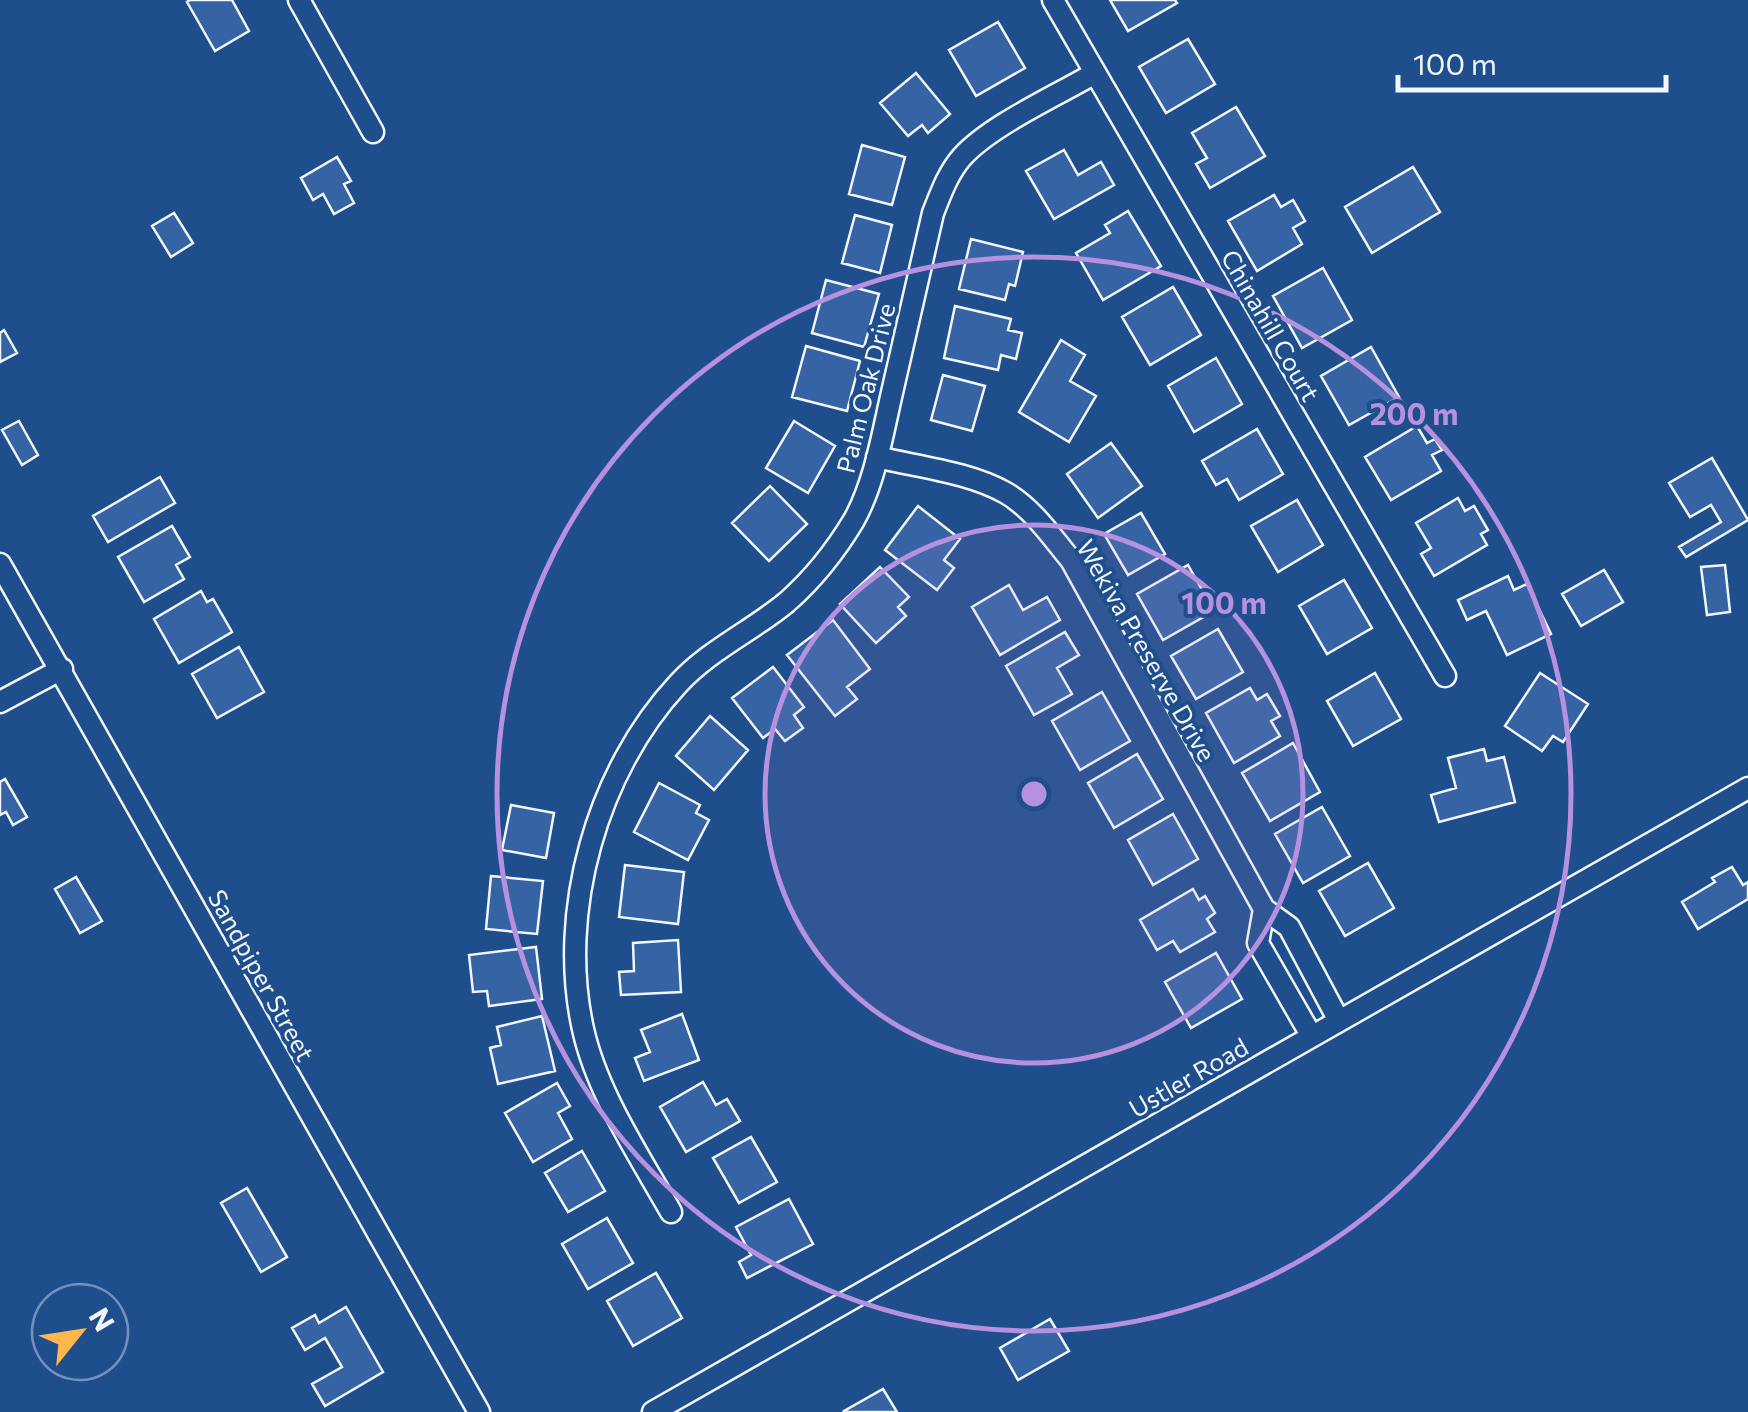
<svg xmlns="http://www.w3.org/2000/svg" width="1748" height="1412" viewBox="0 0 1748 1412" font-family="Commissioner,sans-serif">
<rect width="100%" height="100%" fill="#1f4e8c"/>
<path fill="#3563a3" stroke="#f2f6ff" stroke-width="2.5" d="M190 0H232L249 31 215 51 187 2Z
M1110 0H1175L1177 3 1128 31Z
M998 22 1025 68 976 96 949 50Z
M1188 39 1215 84 1166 113 1139 67Z
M916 73 950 114 928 133 922 125 908 136 880 103Z
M1236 107 1265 156 1210 188 1196 164 1207 158 1192 133Z
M862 145 905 157 892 205 849 194Z
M1064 150 1078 175 1101 162 1114 185 1054 219 1026 171Z
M337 157 351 181 344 184 354 203 334 214 323 194 313 200 301 178Z
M1413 167 1440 212 1372 253 1345 207Z
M1274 195 1281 207 1293 200 1305 221 1293 228 1302 244 1257 271 1228 221Z
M1128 211 1161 266 1103 300 1076 253 1110 233 1105 225Z
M174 213 193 243 171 257 152 226Z
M855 215 892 225 880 273 842 263Z
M971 239 1023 252 1015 286 1009 284 1005 300 959 289Z
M1323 268 1352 320 1302 348 1273 296Z
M826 280 879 294 864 347 812 333Z
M1173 287 1201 335 1150 365 1122 317Z
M955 306 1011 319 1008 330 1022 333 1016 359 1001 355 998 370 944 358Z
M4 330 17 353 0 362V333Z
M1061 340 1085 355 1070 381 1096 396 1069 442 1019 412Z
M806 346 860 361 847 411 792 397Z
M1371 347 1399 397 1349 425 1321 376Z
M1216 358 1242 404 1194 432 1168 386Z
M943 375 985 386 972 431 931 420Z
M19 421 38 455 22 465 2 430Z
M794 421 835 446 808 493 766 468Z
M1417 426 1427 443 1435 439 1442 450 1432 455 1441 471 1391 500 1365 457Z
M1257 429 1283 474 1239 500 1227 479 1216 485 1202 461Z
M1111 443 1142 486 1098 518 1067 474Z
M1712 458 1748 520 1686 557 1679 547 1721 522 1711 505 1690 517 1669 483Z
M160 477 175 503 108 542 93 516Z
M770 486 807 524 769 561 732 523Z
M1458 498 1465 511 1474 506 1488 530 1481 534 1487 545 1434 576 1421 554 1431 548 1416 523Z
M1297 500 1323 545 1278 572 1251 526Z
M918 506 960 539 944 560 954 568 937 590 885 550Z
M1141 513 1165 554 1128 575 1104 534Z
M172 526 190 557 176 565 184 579 144 602 118 557Z
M1188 565 1214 611 1163 640 1137 594Z
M1725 565 1730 612 1707 615 1701 567Z
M880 567 909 597 898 607 906 616 876 643 840 604Z
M1604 570 1623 602 1581 626 1562 594Z
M1508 576 1514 590 1527 584 1551 634 1507 655 1486 611 1467 620 1458 600Z
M1344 580 1372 628 1327 654 1299 606Z
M1009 585 1023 610 1047 597 1060 620 1000 655 972 607Z
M201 591 207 602 213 599 232 632 179 663 154 619Z
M833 620 870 669 847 687 857 699 835 716 787 655Z
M1218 629 1243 672 1196 699 1171 656Z
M1065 632 1079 655 1057 668 1072 694 1034 715 1006 666Z
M239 647 264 692 217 718 192 674Z
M773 667 804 707 794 715 803 728 785 741 775 729 763 738 732 698Z
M1375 673 1401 719 1353 746 1327 701Z
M1540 673 1588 704 1563 742 1553 736 1542 751 1505 726Z
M1250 688 1257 700 1267 694 1280 716 1271 721 1280 736 1234 763 1206 713Z
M1102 692 1130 741 1080 770 1052 721Z
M710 716 748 750 714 790 676 756Z
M1293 743 1320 792 1270 821 1242 773Z
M1484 749 1487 761 1504 757 1515 802 1439 822 1431 795 1456 788 1448 758Z
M1137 754 1163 799 1114 828 1088 783Z
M5 779 27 817 13 825 6 812 0 815V782Z
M659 783 700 805 696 813 709 820 688 860 634 832Z
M511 805 554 813 546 858 502 850Z
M1322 807 1350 856 1303 883 1275 834Z
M1173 814 1198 859 1153 885 1128 840Z
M1368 863 1394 908 1345 936 1319 891Z
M625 865 684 872 678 924 619 917Z
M1732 867 1743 885 1748 882V899L1698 929 1682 902 1715 882 1712 878Z
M491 876 543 881 537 934 486 929Z
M76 877 102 921 80 933 55 889Z
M1193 889 1199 900 1205 896 1215 913 1207 919 1215 932 1180 952 1173 941 1157 950 1140 920Z
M678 940 681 992 621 995 619 972 634 971 633 943Z
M536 947 542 999 489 1006 487 991 473 992 469 955Z
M1216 953 1242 999 1191 1028 1165 982Z
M682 1014 699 1060 644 1081 635 1058 650 1052 641 1030Z
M542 1016 555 1071 498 1084 490 1048 501 1045 497 1027Z
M703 1082 716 1105 727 1099 740 1121 686 1152 660 1107Z
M557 1083 570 1106 558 1113 572 1139 533 1162 505 1113Z
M751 1137 777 1182 739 1203 713 1158Z
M582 1151 605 1191 568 1212 545 1173Z
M247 1188 287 1257 261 1272 221 1203Z
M789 1199 813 1244 747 1278 739 1262 751 1255 736 1227Z
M607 1218 633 1263 588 1289 562 1244Z
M656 1273 682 1318 633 1346 607 1301Z
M346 1307 383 1372 325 1406 312 1384 342 1367 325 1338 305 1350 292 1328 315 1315 319 1323Z
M1050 1319 1069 1351 1018 1380 1000 1348Z
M883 1389 897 1412H845L844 1411Z"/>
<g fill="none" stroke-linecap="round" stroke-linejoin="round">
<defs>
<path id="minor" d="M299 0 373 132
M1053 0 1445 676
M877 457C918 467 969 472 1006 493 1033 509 1051 536 1071 560L1264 909 1289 927 1338 1019
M0 564 479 1412
M0 702 62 669
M1264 909 1258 943 1311 1035
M671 1212C639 1155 597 1093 583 1029 557 912 597 771 678 684 709 650 752 631 787 602 813 579 836 550 854 520 874 484 882 437 891 397 905 336 919 274 933 213 941 193 948 173 962 157 991 125 1056 96 1095 73
M653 1412 1748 788"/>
</defs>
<use href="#minor" stroke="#f2f6ff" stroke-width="25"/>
<use href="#minor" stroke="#1f4e8c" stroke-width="20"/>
</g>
<circle cx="1034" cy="794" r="269" fill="#b691df" fill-opacity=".12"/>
<g fill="none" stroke="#b691df" stroke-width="5">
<circle cx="1034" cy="794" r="269"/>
<circle cx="1034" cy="794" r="537"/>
</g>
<g text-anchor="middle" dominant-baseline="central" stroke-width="8" stroke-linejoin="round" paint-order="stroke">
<g font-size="25" fill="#f2f6ff" stroke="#1f4e8c">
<text transform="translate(1271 325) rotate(60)">Chinahill Court</text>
<text transform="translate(865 388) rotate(-76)">Palm Oak Drive</text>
<text transform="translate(1147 650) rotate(60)">Wekiva Preserve Drive</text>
<text transform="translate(262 975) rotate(61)">Sandpiper Street</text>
<text transform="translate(1188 1077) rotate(-30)">Ustler Road</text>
</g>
</g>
<circle cx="1034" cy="794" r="15" fill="#b691df" stroke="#1f4e8c" stroke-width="5"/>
<g font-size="30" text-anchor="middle" font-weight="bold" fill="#b691df" stroke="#1f4e8c" stroke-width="8" stroke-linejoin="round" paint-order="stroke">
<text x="1414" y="425">200 m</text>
<text x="1224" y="614">100 m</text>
</g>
<g transform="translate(80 1332) rotate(60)"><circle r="48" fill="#1f4e8c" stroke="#7391ba" stroke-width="2.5"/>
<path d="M0-8L18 38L0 25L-18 38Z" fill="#ffb74d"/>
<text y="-15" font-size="28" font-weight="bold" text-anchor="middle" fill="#f2f6ff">N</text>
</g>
<path d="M1398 75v15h268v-15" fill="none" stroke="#f2f6ff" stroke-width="5"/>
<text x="1413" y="75" font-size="30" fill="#f2f6ff" stroke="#1f4e8c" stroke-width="8" paint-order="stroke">100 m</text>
</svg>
